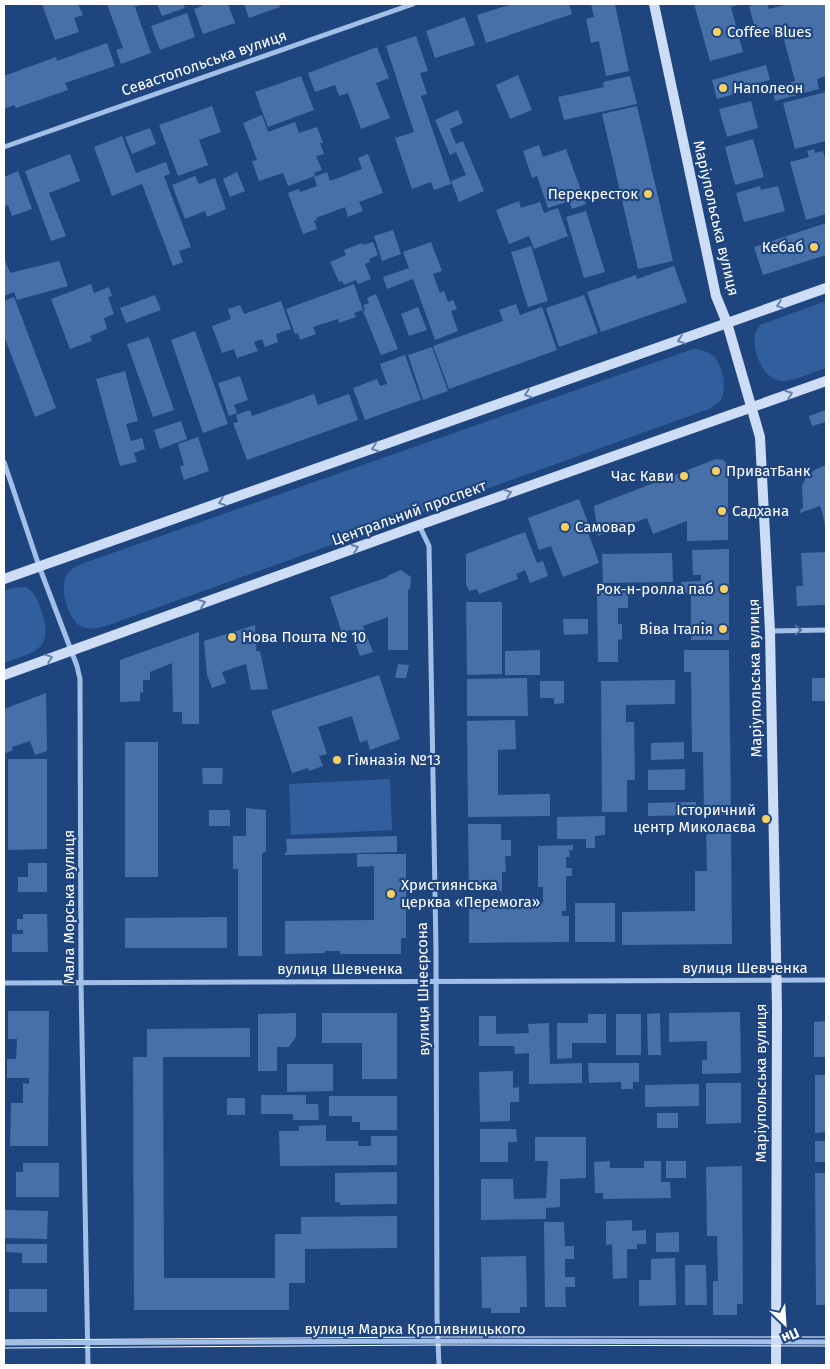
<svg xmlns="http://www.w3.org/2000/svg" width="830" height="1369" viewBox="0 0 830 1369" font-family="'Fira Sans',sans-serif">
<rect width="100%" height="100%" fill="#1f457f"/>
<path fill="#315e9d" d="M826 301V368C813 372 796 381 782 381 763 381 750 347 756 332 757 329 759 327 760 325Z
M693 349C699 349 706 351 711 354 722 362 728 387 721 399 719 403 713 406 709 409L106 626C98 628 87 631 79 625 67 617 59 586 67 574 71 568 78 566 84 563Z
M26 587C38 596 37 599 42 613 54 650 34 652 4 663V591L12 588Z
M390 779 392 830 291 835 289 784Z"/>
<path fill="#476fa8" d="M42 4H78L83 15 74 18 79 32 55 40Z
M107 4H143L135 7 151 53 121 64 116 50 123 48Z
M157 4H183L185 8 162 16Z
M202 4H228L235 23 203 34 194 9 202 6Z
M244 4H279L280 7 249 18Z
M512 4H569L572 14 486 43 477 15Z
M591 4H615L629 71 606 76 599 41 591 43 586 19 594 17Z
M694 4H742L731 7 743 52 710 61Z
M756 4H767L769 9 788 4H825L826 76 817 79 819 89 775 101 772 88 795 81 782 32 758 39 749 6Z
M187 13 195 37 160 50 151 26Z
M465 17 475 45 435 58 426 31Z
M416 36 428 71 420 73 427 94 421 96 451 184 434 190 431 182 412 189 395 138 414 132 386 46Z
M107 43 115 66 65 83 68 90 16 108 14 105 4 109V76L56 57 57 61Z
M377 47 389 78 376 83 390 118 361 129 348 93 339 96 335 85 315 92 308 73Z
M766 65 770 80 747 86 749 90 717 99 712 80Z
M518 75 532 110 510 119 496 85Z
M301 76 314 110 268 127 255 92Z
M630 76 637 104 564 120 558 97 604 87 603 82Z
M826 92V141L795 149 783 103Z
M751 101 758 128 727 137 719 109Z
M212 106 221 132 199 140 208 165 178 176 159 125Z
M637 106 673 261 638 269 602 114Z
M458 110 463 123 450 129 456 144 463 141 484 191 459 202 451 181 466 175 456 152 450 155 435 120Z
M262 115 268 132 295 122 299 133 317 127 323 143H320L324 154 316 156 322 170 314 173 315 176 288 186 283 173 259 181 252 161 257 160 243 123Z
M150 128 156 144 132 154 125 137Z
M122 136 136 173 166 162 170 174 164 176 191 247 179 251 183 262 173 266 142 184 112 196 94 147Z
M753 139 764 177 735 185 725 147Z
M539 145 543 157 566 149 586 204 572 209 569 201 548 208 537 176 532 178 523 151Z
M814 149 815 153 823 151 826 163V214L806 220 790 162 809 157 807 151Z
M70 154 80 181 49 193 66 236 51 241 25 171Z
M368 154 383 193 359 202 363 211 348 217 345 207 316 218 317 220 314 221 317 229 303 234 288 193 299 189 300 192 317 186 314 177 327 172 330 181 362 169 358 158Z
M18 171 32 209 12 216 8 205 4 206V177Z
M237 172 245 191 230 197 223 179Z
M195 176 199 184 215 178 226 209 207 217 205 211 185 219 172 185Z
M760 186 761 190 778 186 785 211 744 222 736 193Z
M519 201 521 208 540 202 544 213 558 208 568 236 534 249 529 236 509 244 496 210Z
M586 211 605 272 584 278 566 217Z
M826 223V255L763 275 754 247Z
M393 230 401 254 382 261 374 236Z
M373 242 378 255 369 259 370 262 365 264 371 279 358 284 356 280 344 285 342 281 339 282 330 262 346 255 344 250 362 243 363 245Z
M431 242 442 271 433 274 440 293 444 291 448 302 453 300 457 309 451 311 458 331 435 340 413 279 387 289 383 277 409 268 403 252Z
M531 246 548 301 528 307 511 252Z
M4 258 10 273 59 261 68 286 17 300 14 292 4 296Z
M674 266 687 302 601 332 587 292 636 275 637 279Z
M91 284 94 293 109 287 112 296 108 297 114 314 104 318 107 329 90 336 92 341 70 349 51 299Z
M354 284 363 310 354 313 356 317 339 323 338 319 313 327 316 334 300 340 298 333 295 334 286 309Z
M376 294 398 349 381 355 363 311 365 310 363 305 369 303 367 298Z
M155 295 161 310 126 323 120 308Z
M584 295 598 333 559 347 546 308Z
M14 297 56 408 35 417 4 336V301Z
M281 301 291 329 276 334 278 342 265 347 262 339 254 342 258 351 237 358 234 349 222 353 212 326 231 319 228 309 240 305 244 314Z
M516 304 520 315 542 307 557 350 449 389 433 346 503 321 499 310Z
M418 307 427 330 409 336 401 314Z
M195 331 228 424 203 433 171 340Z
M149 337 174 410 153 417 127 344Z
M432 347 448 391 423 400 408 355Z
M405 355 421 400 365 420 353 388 377 379 380 386 387 384 380 364Z
M125 371 138 421 126 424 131 441 142 438 145 449 134 453 137 462 120 466 96 379Z
M240 376 248 400 234 405 237 413 229 416 218 383Z
M314 394 318 405 349 394 358 420 247 460 233 423 238 422 236 415 250 410 252 416Z
M826 410V422L812 426 809 416Z
M181 421 187 439 160 449 154 430Z
M198 437 209 471 184 480 180 467 184 465 178 444Z
M716 459 723 460 726 463 728 467V540L687 541V521L653 534 647 518 598 536 594 506Z
M826 465V525L825 526 823 515 820 506 800 513V510L803 508 802 486 806 477 816 469Z
M579 499 591 530 588 532 599 563 563 577 551 546 539 550 528 518Z
M525 532 537 563 543 561 548 576 530 583 525 570 516 574 518 579 479 594 477 589 469 591 466 584V554Z
M729 549V640H691V593H681V582L701 581V575H693L692 550Z
M826 552V602L825 605 797 606 796 586H803L801 553Z
M672 553 673 582 603 583 602 554Z
M401 570 411 577 410 589 408 590V650H388V617L363 626 373 652 360 656 351 630 342 633 330 597 388 577 387 576Z
M628 592V608H618V624H622V639L618 640V662H598L597 593Z
M466 602H502V674L467 675Z
M563 619H588V634L564 635Z
M255 625 256 651H260L268 689 251 690 246 664 222 672 226 683 212 688 207 675 204 641Z
M199 632V724H182V712H173L172 663 150 672V680H143V693L140 692V701L120 702V660Z
M540 650V675H505V651Z
M684 650H729L731 815H704L703 752H692L691 672H684Z
M398 664 409 665 406 678H395Z
M379 675 400 739 370 750 367 740 360 743 352 716 318 727 327 754 319 756 323 766 309 771 308 768 292 773 271 711Z
M527 678 528 716H467V679Z
M812 678H826V701H812Z
M675 680V704L626 705V722H634L635 780H627V812H602L601 681Z
M540 681H564V703L554 704V698H540Z
M46 693 47 751 35 755 30 741 12 747 13 750 4 754V709Z
M515 720 516 749 498 750V795L550 794V816L468 817 467 721Z
M125 742H158V877H125Z
M684 742V759L651 760V743Z
M8 759H47V849L8 850Z
M202 768H223L222 784H203Z
M685 769V790H648V770Z
M696 802V815L648 816V803Z
M246 808 266 810V852L262 853V956H238V869H233V836H246Z
M209 810H230V826H209Z
M605 816V835L595 836V848H586V839H557V817Z
M468 824H501V840H511V856H505L506 872H502V891H469Z
M731 826 732 944 622 945V912L695 911V871H707L706 827Z
M397 836V852L284 855 287 851 286 839Z
M573 845V850H569L570 857H566V868H572V876H566V911H562V916H569V942L469 943V904L543 903V887H538V846Z
M357 854H406V938H401V954H340V951H325V953L285 954V921L374 920V866L357 867Z
M28 863H47V892H18V877H28Z
M575 903H615V942H575Z
M23 914H47L48 952H12V934H23V930H17V919H23Z
M227 917V948H125V918Z
M8 1011H49L48 1146H10L11 1103H23V1083L29 1084V1078H7V1059H16L17 1039H8Z
M740 1012 741 1073 702 1074V1060H707V1041L669 1042V1013Z
M296 1013V1037L289 1047H277V1071H258V1014Z
M322 1013H397V1079H362V1043H322Z
M660 1013 661 1055H648L647 1014Z
M588 1014H606V1043H572V1058L557 1059V1023H588Z
M616 1014H641V1055H616Z
M479 1016H496V1034L529 1033 528 1024 549 1023 550 1064 582 1063V1083L529 1084V1053L515 1054 514 1046H479Z
M826 1021V1057H814V1022Z
M250 1028V1057H163L164 1278H275V1234H301V1217L397 1216V1248L305 1249V1283H289V1310H134L133 1057H147V1029Z
M588 1063H639V1082H633V1089H621V1082L589 1083Z
M287 1064H333V1091L287 1092Z
M513 1071V1088L519 1087V1102H510V1121L480 1122 479 1072Z
M815 1075H826V1132L815 1133Z
M706 1083H741V1123L706 1124Z
M699 1084V1106L645 1107V1085Z
M261 1095H306V1104H318L319 1120H293V1114H261Z
M329 1096H397V1130H360V1122H352V1116H329Z
M227 1098H245V1115H227Z
M657 1113H678V1128H657Z
M326 1125V1141H358V1146H371V1136H397V1165L280 1166 279 1131H299V1126Z
M480 1129H516L517 1142H508V1162H480Z
M535 1137H586V1178L560 1179V1207L546 1208V1219L481 1220V1179H513L514 1199 546 1198 548 1161H535Z
M815 1141H826V1162H815Z
M610 1161V1168H644V1161H661V1182H670L671 1198 603 1199V1193H595L594 1162Z
M666 1161H686V1178H666Z
M23 1163H59V1197H16V1172H23Z
M742 1166 743 1304H737V1315H713V1281H718L717 1236H707L706 1167Z
M397 1172V1204L340 1205V1202H335V1173Z
M815 1173H826V1305H816Z
M4 1210 48 1211 47 1239 4 1238Z
M632 1220V1231L646 1230V1244H637V1249H627V1278L613 1279 612 1244 606 1245V1221Z
M544 1222H564L565 1246H574V1259H565V1277H575V1287H565L566 1307H545Z
M679 1232V1252H656V1233Z
M6 1244H47V1263H22V1253L6 1252Z
M526 1256 527 1307H520V1313H491V1308H482L481 1257Z
M675 1258 676 1305 639 1306V1280H651V1259Z
M685 1265H706L707 1305H685Z
M9 1289H47V1312H9Z"/>
<g fill="none" stroke-linecap="round" stroke-linejoin="round">
<path stroke="#a2bfe8" stroke-width="5" d="M4 147 413 4
M4 462 39 566 77 666 80 679 81 983 88 1365
M419 525 429 546 436 951 437 1318 439 1365
M770 631 826 630
M4 983 826 980
M4 1343 439 1341 826 1342"/>
<path stroke="#cdddf6" stroke-width="10" d="M654 4 716 296 727 323 760 437 770 631 777 1009 776 1365
M4 579 826 288
M4 675 419 525 826 381"/>
<path stroke="#fff" stroke-width="1" d="M4 1340 439 1337H826
M4 1348 439 1345 826 1346"/>
</g>
<defs><path id="oneway-chevron" d="M-2-3.5L2.5 0L-2 3.5" fill="none" stroke-width="1.6" stroke-linecap="round" stroke-linejoin="round" transform="scale(1.25)"/></defs>
<g stroke="#6582af">
<use href="#oneway-chevron" transform="translate(780 305) rotate(161)"/>
<use href="#oneway-chevron" transform="translate(681 340) rotate(161)"/>
<use href="#oneway-chevron" transform="translate(528 394) rotate(161)"/>
<use href="#oneway-chevron" transform="translate(789 394) rotate(-20)"/>
<use href="#oneway-chevron" transform="translate(375 448) rotate(161)"/>
<use href="#oneway-chevron" transform="translate(508 493) rotate(-20)"/>
<use href="#oneway-chevron" transform="translate(222 502) rotate(161)"/>
<use href="#oneway-chevron" transform="translate(355 548) rotate(-20)"/>
<use href="#oneway-chevron" transform="translate(202 603) rotate(-20)"/>
<use href="#oneway-chevron" transform="translate(49 658) rotate(-21)"/>
</g>
<use stroke="#4d70a4" href="#oneway-chevron" transform="translate(798 630) rotate(-1)"/>
<g fill="#f6d162" stroke="#1f457f" stroke-width="2">
<circle cx="717" cy="32" r="5"/>
<circle cx="723" cy="88" r="5"/>
<circle cx="648" cy="194" r="5"/>
<circle cx="814" cy="247" r="5"/>
<circle cx="716" cy="471" r="5"/>
<circle cx="684" cy="476" r="5"/>
<circle cx="722" cy="511" r="5"/>
<circle cx="565" cy="527" r="5"/>
<circle cx="724" cy="589" r="5"/>
<circle cx="723" cy="629" r="5"/>
<circle cx="232" cy="637" r="5"/>
<circle cx="337" cy="760" r="5"/>
<circle cx="766" cy="819" r="5"/>
<circle cx="391" cy="894" r="5"/>
</g>
<g text-anchor="middle" dominant-baseline="central" stroke-width="4.5" stroke-linejoin="round" paint-order="stroke">
<g font-size="15" fill="#fff" stroke="#1f457f" text-anchor="start">
<text x="727" y="32">Coffeе Blues</text>
<text x="733" y="88">Наполеон</text>
<text x="638" y="194" text-anchor="end">Перекресток</text>
<text x="804" y="247" text-anchor="end">Кебаб</text>
<text x="726" y="471">ПриватБанк</text>
<text x="674" y="476" text-anchor="end">Час Кави</text>
<text x="732" y="511">Садхана</text>
<text x="575" y="527">Самовар</text>
<text x="714" y="589" text-anchor="end">Рок-н-ролла паб</text>
<text x="713" y="629" text-anchor="end">Віва Італія</text>
<text x="242" y="637">Нова Пошта № 10</text>
<text x="347" y="760">Гімназія №13</text>
<text x="756" y="810" text-anchor="end">Історичний<tspan x="756" dy="17">центр Миколаєва</tspan></text>
<text x="401" y="885">Християнська<tspan x="401" dy="17">церква «Перемога»</tspan></text>
</g>
<g font-size="15" fill="#fff" stroke="#1f457f">
<text transform="translate(204 63) rotate(-19)">Севастопольська вулиця</text>
<text transform="translate(716 218) rotate(77)">Маріупольська вулиця</text>
<text transform="translate(409 513) rotate(-20)">Центральний проспект</text>
<text transform="translate(755 678) rotate(-91)">Маріупольська вулиця</text>
<text transform="translate(69 907) rotate(-90)">Мала Морська вулиця</text>
<text x="745" y="968">вулиця Шевченка</text>
<text x="340" y="969">вулиця Шевченка</text>
<text transform="translate(423 989) rotate(-91)">вулиця Шнеєрсона</text>
<text transform="translate(761 1083) rotate(-90)">Маріупольська вулиця</text>
<text x="415" y="1329">вулиця Марка Кропивницького</text>
</g>
</g>
<rect width="830" height="1369" fill="none" stroke="#ffffff" stroke-width="10"/>
<g transform="translate(785 1324) rotate(155)" stroke="#1f457f" stroke-width="4" paint-order="stroke">
<path d="M0-4L9 19L0 12L-9 19Z" fill="#ffffff"/>
<text y="-8" font-size="14" font-weight="bold" text-anchor="middle" fill="#ffffff">Пн</text>
</g>
</svg>
